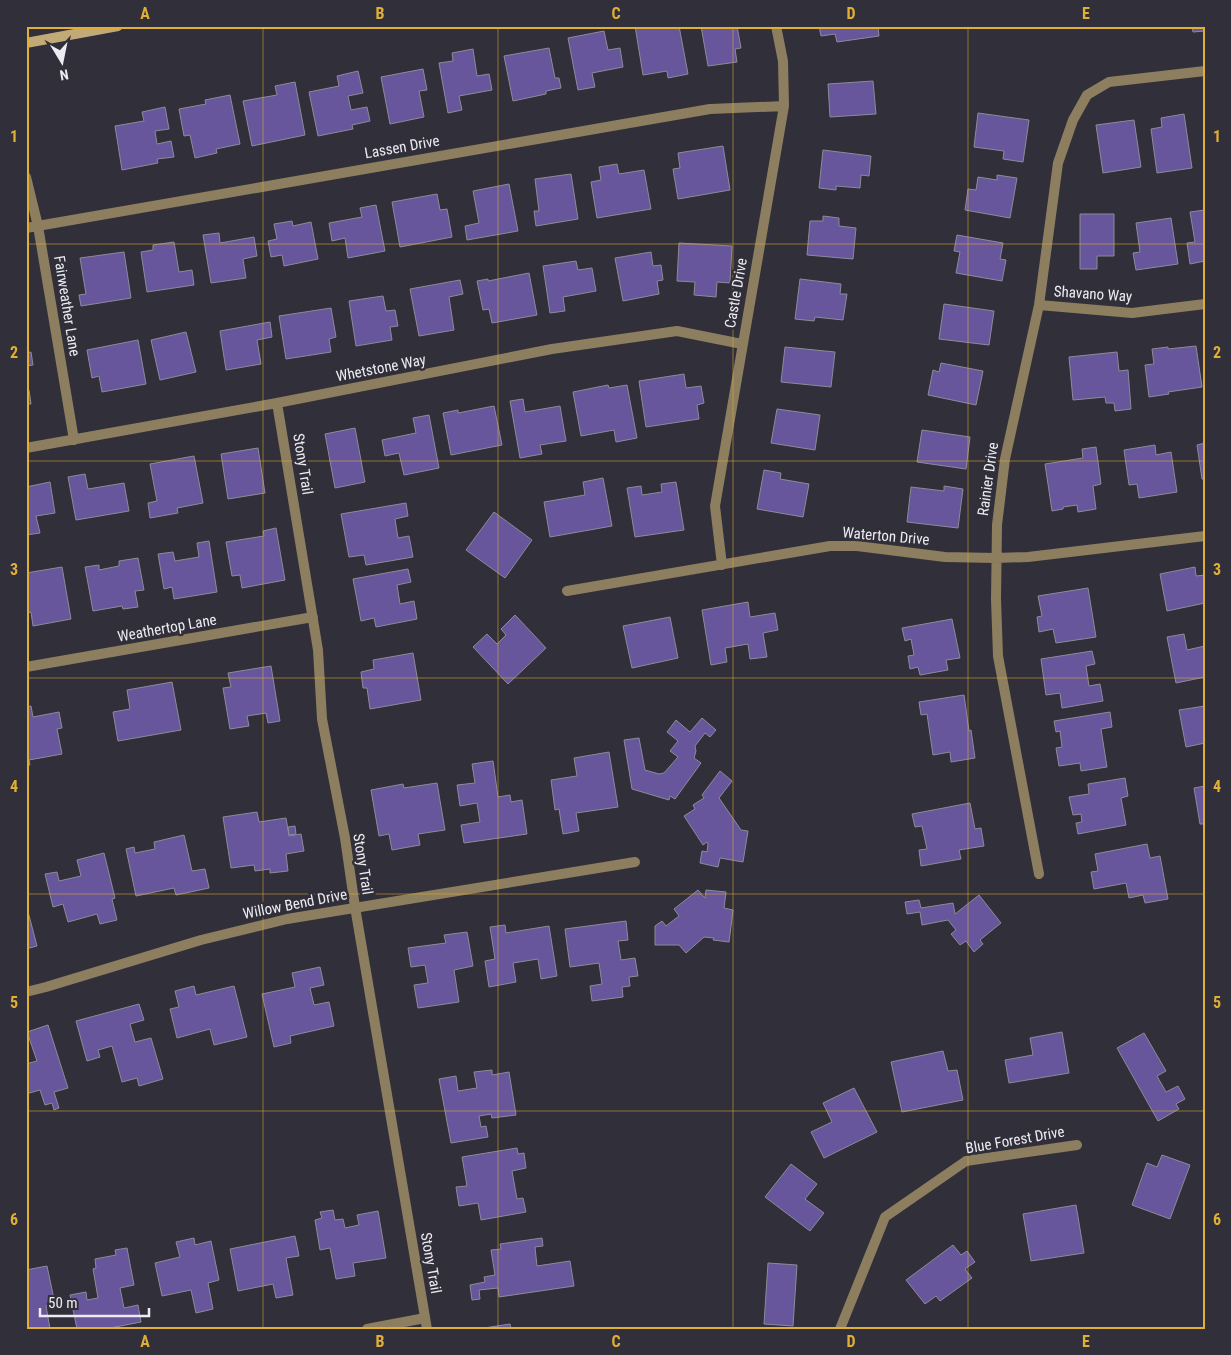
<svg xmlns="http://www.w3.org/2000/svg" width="1231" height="1355" viewBox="0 0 1231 1355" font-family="'Roboto Condensed',sans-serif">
<rect width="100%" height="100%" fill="#312f39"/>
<path fill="#67569c" stroke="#8d8b98" d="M635 26H679L688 74 668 78 667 71 643 75Z
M701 26H737L741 48 735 49 737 62 708 66Z
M819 26H878L879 36 837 42 835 34 821 36Z
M1192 26H1205V31L1193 32Z
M604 31 608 50 620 48 623 67 592 73 595 87 578 90 568 38Z
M549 48 555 78H559L561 88 546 91V94L513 101 504 56Z
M473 49 477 76 489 74 492 90 459 96 462 110 448 113 439 63 453 61 452 53Z
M423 69 427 90 419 91 424 117 390 124 381 77Z
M358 71 363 93 348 96 351 110 367 107 370 121 352 125 353 129 318 136 309 92 339 86 337 76Z
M873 81 876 114 830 117 828 84Z
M295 82 305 135 252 146 243 101 277 95 275 86Z
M230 95 240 144 216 149 217 153 195 158 190 135 184 136 179 109 206 104 205 100Z
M165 107 169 129 155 131 157 144 171 141 174 157 157 159 158 163 122 170 115 126 144 121 142 112Z
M978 113 1029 120 1023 162 1003 159 1004 151 974 147Z
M1184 114 1192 168 1157 173 1151 129 1162 127 1161 118Z
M1134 120 1141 167 1103 173 1096 125Z
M723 146 730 190 678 199 673 169 680 168 678 153Z
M823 150 871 156 869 176 861 175 860 188 836 186V190L819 188Z
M617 164 619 174 644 170 651 209 597 218 591 182 601 180 599 167Z
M571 174 578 219 536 226 534 211H539L535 179Z
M997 175 1017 178 1010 218 965 210 968 189 976 190 978 177 997 180Z
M509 184 518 231 467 240 465 226 479 223 473 191Z
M437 194 440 210 447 209 452 237 400 247 392 202Z
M376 205 385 251 348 258 345 238 332 241 329 223 362 217 360 208Z
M1205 210V261L1190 264 1187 243 1195 242 1190 212Z
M1080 214H1114V256H1097V269H1080Z
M823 216 839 218V226L856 228 853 259 807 255 810 221H823Z
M1171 218 1178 264 1136 270 1133 253 1140 252 1136 223Z
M292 221 293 226 311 222 318 259 284 266 282 255 271 257 268 241 277 239 274 224Z
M219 233 220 243 254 237 257 256 243 259 246 278 211 283 203 235Z
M957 235 1003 243 1000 259 1006 260 1002 281 956 273 960 252 954 251Z
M174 242 179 272 192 270 194 285 147 292 141 252 153 250V245Z
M679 243 732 246 730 283 717 282 716 297 694 295 695 282 677 281Z
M124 252 131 298 81 306 79 295 86 294 80 258Z
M651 252 653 266 661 265 663 280 657 281 659 294 623 301 615 258Z
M576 261 578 270 592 268 596 291 563 297 565 311 550 313 543 266Z
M529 273 537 315 492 323 489 309 483 310 477 281 488 279V281Z
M800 279 841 284 840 294H847L843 320 815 317 814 321 795 319Z
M460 280 463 294 449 297 454 330 419 336 410 289Z
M383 296 386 311 395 310 398 326 390 327 392 340 356 346 349 301Z
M944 304 994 311 989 345 939 339Z
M331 308 336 337 329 339 331 352 286 359 279 316Z
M270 322 272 337 257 340 261 364 226 370 220 331Z
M186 332 196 372 160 380 151 340Z
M138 340 146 384 102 392 99 376 92 378 87 350Z
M1196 346 1202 387 1168 392 1169 394 1149 397 1145 365 1154 364 1152 349 1168 347V349Z
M785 347 835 352 831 387 781 382Z
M31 352 33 365 26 366V353Z
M1117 352 1119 371 1128 370 1131 409 1115 411 1114 403H1106L1105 397 1073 400 1069 357Z
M941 363 983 371 976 405 928 395 933 370 939 372Z
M684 374 686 388 701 386 704 403 697 405 699 419 646 427 639 381Z
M608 385 609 388 627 385 637 438 616 442 614 430 581 436 573 392Z
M29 390 31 404H26V391Z
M523 399 525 412 560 406 566 441 540 445 542 454 520 458 510 401Z
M494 406 502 445 451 455 443 413 458 410V413Z
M777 409 820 415 815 450 771 443Z
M429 415 439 468 404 475 399 453 385 456 382 440 416 433 413 418Z
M355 428 365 482 335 488 325 434Z
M922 430 970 437 966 469 917 462Z
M1205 443V479H1202L1197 445Z
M1155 445 1156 455 1171 452 1177 492 1139 498 1137 484 1129 485 1124 450Z
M1096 447 1101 484 1093 486 1096 509 1078 512 1077 505 1063 507V509L1052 511 1045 464 1083 458 1082 449Z
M258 448 265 493 228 499 221 454Z
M194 456 203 503 177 508 178 513 150 518 148 503 157 501 150 464Z
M764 470 781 473 780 479 809 484 803 517 757 509Z
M85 474 88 489 124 483 129 511 76 520 68 477Z
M603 478 612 526 550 537 544 502 585 495 583 482Z
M50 482 55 513 36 516 40 533 26 535V487Z
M676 482 684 530 635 537 627 488 641 486 642 495 662 492 661 484Z
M944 486 963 489 958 528 907 522 911 487 944 491Z
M406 503 408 516 395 519 398 538 409 536 413 557 366 565 364 555 349 557 341 514Z
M494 512 532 540 505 578 466 550Z
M276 528 285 580 242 588 240 575 232 576 226 542 264 536 263 531Z
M209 541 217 592 174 599 172 587 164 589 158 554 173 552 175 561 199 557 197 543Z
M138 558 144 590 135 591 138 607 123 609 122 606 93 611 85 567 99 565V570L119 566V561Z
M62 567 71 619 33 626 31 612 26 613V573Z
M1195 567 1196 576 1205 575V603L1167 611 1160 574Z
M408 569 411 582 397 585 400 604 414 601 417 619 376 627 374 618 361 621 353 579Z
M1088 588 1096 637 1056 643 1053 629 1039 632 1037 617 1042 616 1038 596Z
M748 602 750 617 775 613 778 630 763 633 767 657 750 659 748 644 725 648 727 662 711 665 702 610Z
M515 615 546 648 508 684 473 647 487 634 497 644 506 635 501 629Z
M670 617 678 658 632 668 623 626Z
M952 619 960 658 946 660 948 670 920 675 918 667 910 669 908 656 914 655 911 639 905 641 902 628Z
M1184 634 1187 650 1205 646V677L1176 683 1167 637Z
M1092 651 1095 664 1086 666 1089 686 1100 684 1103 701 1062 708 1060 693 1046 695 1041 659Z
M413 653 421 700 370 709 367 688H363L361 672 374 669 373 660Z
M271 666 280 721 268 723 266 713 247 716 249 726 230 729 223 688 231 687 228 673Z
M172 682 181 730 118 741 113 712 130 709 127 690Z
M964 695 969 731 971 730 975 758 951 762 950 752 933 755 927 714 921 715 919 702Z
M31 706 33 717 59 712 62 728 57 729 62 754 29 760 30 765 26 766V707Z
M1205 706V743L1186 747 1179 710Z
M1110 712 1112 727 1101 729 1107 767 1081 771 1080 763 1059 766 1056 748 1062 747 1060 731 1056 732 1054 721Z
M702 718 716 730 710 737 705 733 695 746 696 751 694 758 701 763 675 799 670 796 669 800 632 789 624 740 639 738 645 770 659 774 664 773 678 757 670 751 678 741 667 732 676 720 690 732Z
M609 752 618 807 576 813 579 831 563 834 559 809 555 810 551 780 577 776 574 758Z
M493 761 498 797 510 795 511 802 522 800 527 834 464 843 461 825 480 822 477 803 460 806 457 785 475 783 472 764Z
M720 771 732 781 719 798 741 830 748 831 743 862 720 858 718 867 700 863 702 851 707 852 708 844 707 842 703 845 684 816 695 809 693 805 704 798 702 795Z
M1125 778 1128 796 1121 798 1126 825 1078 834 1076 823 1082 822 1081 814 1073 815 1069 797 1089 794 1088 784Z
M437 783 445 830 418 834 420 845 392 850 389 834 379 836 371 790 403 784 404 788Z
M1205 786V824H1200L1194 788Z
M970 803 975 829 981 828 984 846 959 850 961 859 921 866 919 850 927 849 922 826 915 827 912 814Z
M257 812 259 822 286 818 289 836 301 834 304 851 286 854 288 871 270 873V869L255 871 254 865 231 868 223 817Z
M295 826 296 834 289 835 288 827Z
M184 835 192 871 205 869 209 888 176 895 174 888 136 896 126 849 134 847 135 853 155 849 154 842Z
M1147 844 1150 858 1160 856 1168 899 1145 903 1143 895 1129 898 1126 883 1094 889 1091 872 1098 871 1095 854Z
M104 853 115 898 112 899 117 920 100 924 97 914 68 922 63 904 53 907 45 874 57 872 59 881 81 876 77 860Z
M698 890 705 898 706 890 726 892 724 908 733 910 729 942 713 940 714 938 704 937 686 953 679 945H655V926L662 921 666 926 679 916 674 909Z
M979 895 1001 923 980 940 983 944 974 952 966 941 960 945 951 934 956 930 948 920 922 925 920 912 907 914 905 902 919 900 921 908 953 903 955 914Z
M26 904 37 946 26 949Z
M626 921 628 940 618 941 621 960 635 958 638 976 629 977 630 986 622 987 623 997 592 1001 590 986 602 984 599 963 570 967 565 929Z
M505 925 506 933 549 926 557 976 541 979 538 959 513 963 516 982 489 987 485 961 495 959 490 927Z
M467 932 473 966 454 970 459 1002 418 1008 414 985 428 983 425 965 411 967 408 948 446 943 444 935Z
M320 967 324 985 310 988 314 1005 329 1002 334 1026 290 1036 291 1043 274 1047 262 994 295 987 292 973Z
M194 986 196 995 234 986 247 1037 214 1045 210 1029 177 1038 170 1009 179 1007 175 991Z
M139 1004 144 1020 130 1024 135 1042 151 1038 163 1079 139 1086 137 1078 122 1082 112 1046 98 1050 100 1057 87 1061 76 1021Z
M48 1025 68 1088 54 1092 59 1108 54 1110 52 1103 45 1105 40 1090 26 1094V1064L37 1061 27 1032Z
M1062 1032 1069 1073 1009 1083 1005 1060 1033 1055 1030 1038Z
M1144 1033 1166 1071 1157 1076 1166 1092 1178 1086 1185 1099 1176 1104 1179 1109 1158 1121 1117 1048Z
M943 1051 948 1071 957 1070 963 1100 902 1112 891 1062Z
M492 1070V1075L509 1072 516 1115 492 1118 491 1114 479 1116 481 1127 486 1126 488 1137 451 1143 439 1079 456 1076 458 1091 477 1088 474 1072Z
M854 1088 877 1132 824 1158 811 1132 832 1122 823 1103Z
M517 1148 518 1154 524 1153 526 1168 512 1171 517 1199 523 1198 526 1212 481 1220 478 1203 459 1206 456 1187 467 1186 462 1157Z
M1162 1155 1190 1165 1170 1219 1132 1205 1147 1163 1157 1167Z
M791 1164 817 1184 805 1199 824 1213 810 1231 765 1197Z
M1076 1205 1084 1253 1031 1261 1023 1214Z
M333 1210 335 1220 343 1219 345 1228 359 1225 357 1215 378 1211 386 1258 353 1263 355 1276 336 1279 330 1248 320 1250 315 1220 322 1218 320 1212Z
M295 1236 299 1256 286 1258 293 1295 276 1298 273 1284 238 1291 230 1249Z
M194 1238 195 1245 211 1241 219 1280 208 1283 213 1309 196 1313 191 1290 162 1296 155 1263 180 1257 176 1242Z
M542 1238 543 1246 535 1247 537 1266 570 1261 574 1286 499 1297 498 1288 479 1290 480 1299 472 1300 470 1285 485 1282 484 1277 495 1275 491 1250 501 1249 500 1244Z
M953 1245 961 1255 967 1251 975 1262 965 1269 972 1278 940 1301 936 1296 925 1304 906 1280Z
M127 1248 134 1285 120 1288 124 1308 138 1305 141 1322 105 1329H77L70 1295 86 1292 87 1300 98 1298 93 1269 96 1268 95 1259 116 1255 115 1250Z
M768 1263 797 1265 793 1326 764 1324Z
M47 1266 55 1304 46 1306 50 1329H26V1270Z
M510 1324 511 1329H484V1328Z"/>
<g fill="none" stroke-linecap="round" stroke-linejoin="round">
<path stroke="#8d7e5f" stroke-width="10" d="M26 177 38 226 74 440
M26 228 710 109 784 106
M1039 305 1132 313 1205 304
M277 403 318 650 322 719 345 838 355 907 427 1329
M26 448 277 403 552 349 677 331 742 344
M722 565 715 506 784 106 783 61 776 26
M567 591 830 546H857L945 557 996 558 1028 557 1205 536
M26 667 313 617
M1039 874 998 656 996 599 997 525 1005 459 1039 305 1058 163 1073 120 1087 95 1109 82 1205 71
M26 992 46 987 201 940 287 919 635 862
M367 1329 425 1318
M840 1329 885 1217 966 1161 1077 1145"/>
<path stroke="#c2aa77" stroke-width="10" d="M26 43 118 26"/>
</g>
<path fill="none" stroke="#e1af34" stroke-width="1" stroke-opacity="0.55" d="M263 26V1329M498 26V1329M733 26V1329M968 26V1329M26 244H1205M26 461H1205M26 678H1205M26 894H1205M26 1111H1205"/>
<g text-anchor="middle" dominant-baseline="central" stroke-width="5" stroke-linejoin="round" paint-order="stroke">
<g font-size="15" fill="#edecf3" stroke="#312f39">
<text transform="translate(402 147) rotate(-10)">Lassen Drive</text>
<text transform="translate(736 293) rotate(-80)">Castle Drive</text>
<text transform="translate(1093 294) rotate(4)">Shavano Way</text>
<text transform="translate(67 306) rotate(81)">Fairweather Lane</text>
<text transform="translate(381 368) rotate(-11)">Whetstone Way</text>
<text transform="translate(303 464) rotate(81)">Stony Trail</text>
<text transform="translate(988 479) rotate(-82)">Rainier Drive</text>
<text transform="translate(886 536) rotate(5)">Waterton Drive</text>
<text transform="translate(167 628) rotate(-10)">Weathertop Lane</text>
<text transform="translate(363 864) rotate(81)">Stony Trail</text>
<text transform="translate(295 904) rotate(-11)">Willow Bend Drive</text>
<text transform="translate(1015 1140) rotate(-10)">Blue Forest Drive</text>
<text transform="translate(431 1263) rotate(80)">Stony Trail</text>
</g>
</g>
<rect width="1231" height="1355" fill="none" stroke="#312f39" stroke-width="55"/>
<g transform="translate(62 62) rotate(170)" stroke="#312f39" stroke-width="4" paint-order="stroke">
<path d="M0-4L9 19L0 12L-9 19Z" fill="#edecf3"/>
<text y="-8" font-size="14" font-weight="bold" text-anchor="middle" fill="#edecf3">N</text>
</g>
<path d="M40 1308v8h109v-8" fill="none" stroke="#edecf3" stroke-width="2.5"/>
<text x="48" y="1308" font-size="15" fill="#edecf3" stroke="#312f39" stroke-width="4" paint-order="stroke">50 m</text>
<rect x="28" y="28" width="1176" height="1300" fill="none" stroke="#e1af34" stroke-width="2"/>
<g font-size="16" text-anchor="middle" font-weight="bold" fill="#e1af34">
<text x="145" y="19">A</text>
<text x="380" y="19">B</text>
<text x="616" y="19">C</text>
<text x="851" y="19">D</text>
<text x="1086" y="19">E</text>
<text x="14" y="142">1</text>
<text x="1217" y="142">1</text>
<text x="14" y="358">2</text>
<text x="1217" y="358">2</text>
<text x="14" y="575">3</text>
<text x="1217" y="575">3</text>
<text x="14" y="792">4</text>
<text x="1217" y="792">4</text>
<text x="14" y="1008">5</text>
<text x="1217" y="1008">5</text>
<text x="14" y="1225">6</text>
<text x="1217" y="1225">6</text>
<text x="145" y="1347">A</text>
<text x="380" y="1347">B</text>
<text x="616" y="1347">C</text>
<text x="851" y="1347">D</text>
<text x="1086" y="1347">E</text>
</g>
</svg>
